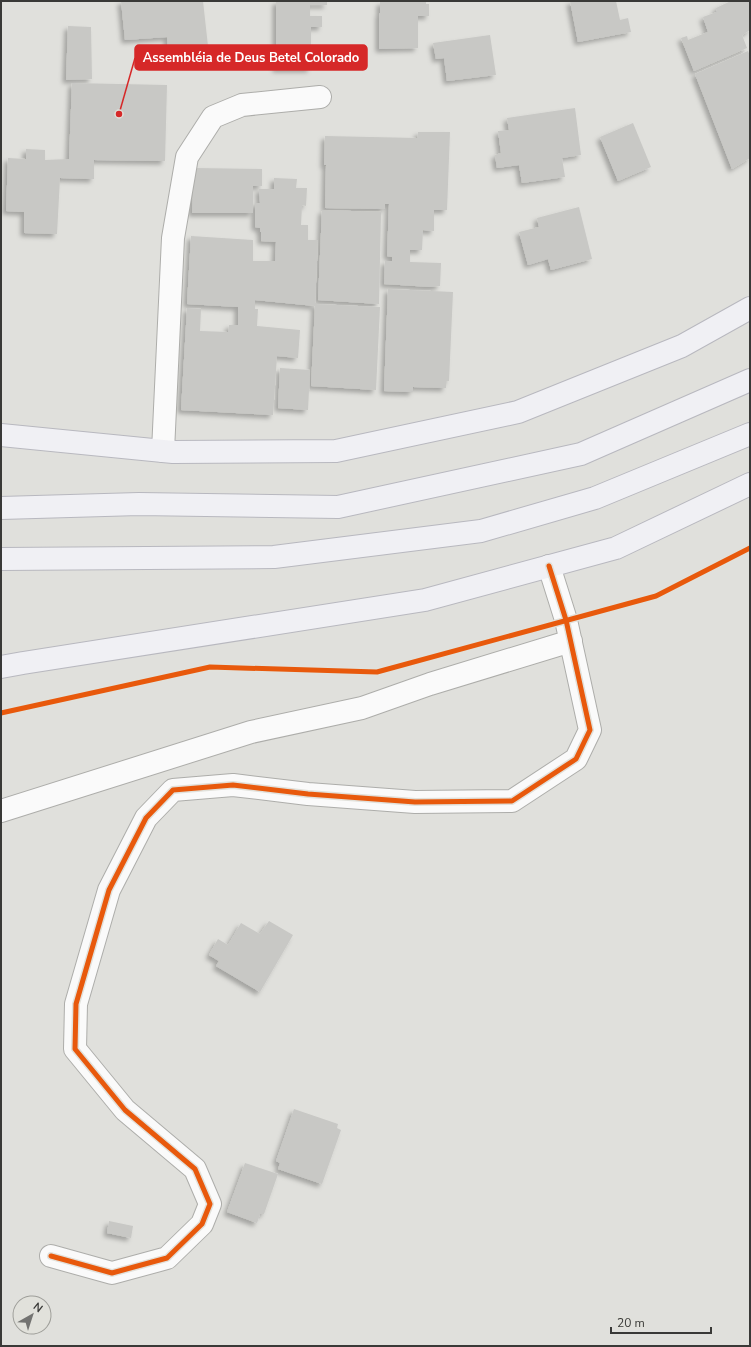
<svg xmlns="http://www.w3.org/2000/svg" width="751" height="1347" viewBox="0 0 751 1347" font-family="'Nunito Sans',sans-serif">
<defs>
<filter id="shadow"><feDropShadow dx="-3.5" dy="3.5" stdDeviation="2" flood-color="#0004"/></filter>
</defs>
<rect width="100%" height="100%" fill="#e0e0dc"/>
<path fill="#c8c8c5" filter="url(#shadow)" d="M121 1H203L208 46 168 50 167 37 125 40Z
M276 1H327V5H310V16H322V27H311V69H276Z
M396 1H426V4H429V16H418V48L379 49V14L380 13V2H396Z
M570 1H616L620 20 628 18 631 32 578 42Z
M729 1H750V30L742 35 747 48 694 71 681 38 687 36 688 40 708 32 703 17 717 12 716 8 729 2Z
M68 26 91 27 92 79 66 80Z
M490 35 496 75 447 81 444 58 436 59 433 43Z
M748 51 750 56V158L732 169 695 74Z
M72 83 167 85 165 161 94 160V179L60 178 57 234 24 233V212L6 211 8 158 26 159V149L45 150V160L69 159Z
M575 108 581 155 562 158 565 177 522 183 519 165 497 168 495 155 501 153 498 131 509 130 507 118Z
M633 123 651 167 618 181 600 137Z
M418 132H450L447 210H434V231L423 230 422 250H410V262L441 263 440 286 431 287 384 284 385 261H392V257L387 256 389 204H385V209L325 208 326 165H324L325 136 417 138Z
M194 168 262 169V186H253V213H192Z
M274 178 297 179 296 188H307L306 206 302 205 301 225H308V240H318L315 304 380 307 376 390 311 386 315 306 255 300V309H258L257 326 300 330 298 358 277 356 273 415 181 410 187 308 201 309 200 331 228 332 229 325H238V307L187 304 191 236 253 240V261H275L276 242 261 241V232H260V228L255 227V203H260L259 189H274Z
M579 207 592 259 551 270 548 259 528 265 519 232 539 227 537 218Z
M322 210 381 212 379 304 318 300Z
M388 289 453 292 449 381H446V388L413 387V392L384 391Z
M280 368 310 370 308 410 278 408Z
M269 921 293 935 260 992 216 966 219 961 209 955 218 939 228 945 241 923 260 934Z
M294 1109 338 1124 337 1128 341 1130 322 1184 278 1169 280 1163 276 1161Z
M245 1163 278 1174 264 1214H260L257 1223 227 1212Z
M109 1221 133 1226 131 1238 107 1233Z"/>
<g fill="none" stroke-linecap="round" stroke-linejoin="round">
<defs>
<path id="minor" d="M163 451 173 238 187 157 213 117 242 105 320 97
M1 811 251 732 362 708 430 684 571 641
M51 1256 112 1273 167 1258 202 1224 210 1204 195 1169 125 1110 75 1049 76 1004 109 890 146 818 173 790 233 785 308 794 415 802 512 801 576 759 590 730 566 620 549 566"/>
<path id="primary" d="M1 435 173 452 336 451 518 412 682 346 750 308
M1 508 139 504 338 507 581 454 750 380
M1 559 274 557 481 531 595 498 750 434
M1 667 23 663 425 600 616 548 750 484"/>
</defs>
<use href="#minor" stroke="#adadaa" stroke-width="24"/>
<use href="#primary" stroke="#b8b8bf" stroke-width="24"/>
<use href="#minor" stroke="#fafafa" stroke-width="22"/>
<use href="#primary" stroke="#f0f0f4" stroke-width="22"/>
<defs>
<path id="cycleway" d="M1 713 210 667 377 672 656 596 750 548
M51 1256 112 1273 167 1258 202 1224 210 1204 195 1169 125 1110 75 1049 76 1004 109 890 146 818 173 790 233 785 308 794 415 802 512 801 576 759 590 730 566 620 549 566"/>
</defs>
<use href="#cycleway" stroke="#e1e1db" stroke-width="8"/>
<use href="#cycleway" stroke="#e8590c" stroke-width="5"/>
</g>
<path fill="none" stroke="#d62828" stroke-width="1.5" d="M119 114L135 58"/>
<circle fill="#d62828" stroke="#e1e1db" stroke-width="1.5" cx="119" cy="114" r="4"/>
<rect fill="#d62828" stroke="#d62828" stroke-width="1.5" x="135" y="45" width="232" height="25" rx="4"/>
<g font-size="13" text-anchor="middle" font-weight="bold" fill="#fff">
<text x="251" y="62">Assembléia de Deus Betel Colorado</text>
</g>
<rect width="751" height="1347" fill="none" stroke="#393937" stroke-width="4"/>
<g transform="translate(32 1315) rotate(39)"><circle r="19" fill="#e1e1db" stroke="#9e9e99"/>
<path d="M0-3L7 15L0 10L-7 15Z" fill="#737371"/>
<text y="-6" font-size="11" font-weight="bold" text-anchor="middle" fill="#393937">N</text>
</g>
<path d="M611 1327v6h100v-6" fill="none" stroke="#393937" stroke-width="2"/>
<text x="617" y="1327" font-size="12" fill="#393937" stroke="#e1e1db" stroke-width="3" paint-order="stroke">20 m</text>
</svg>
